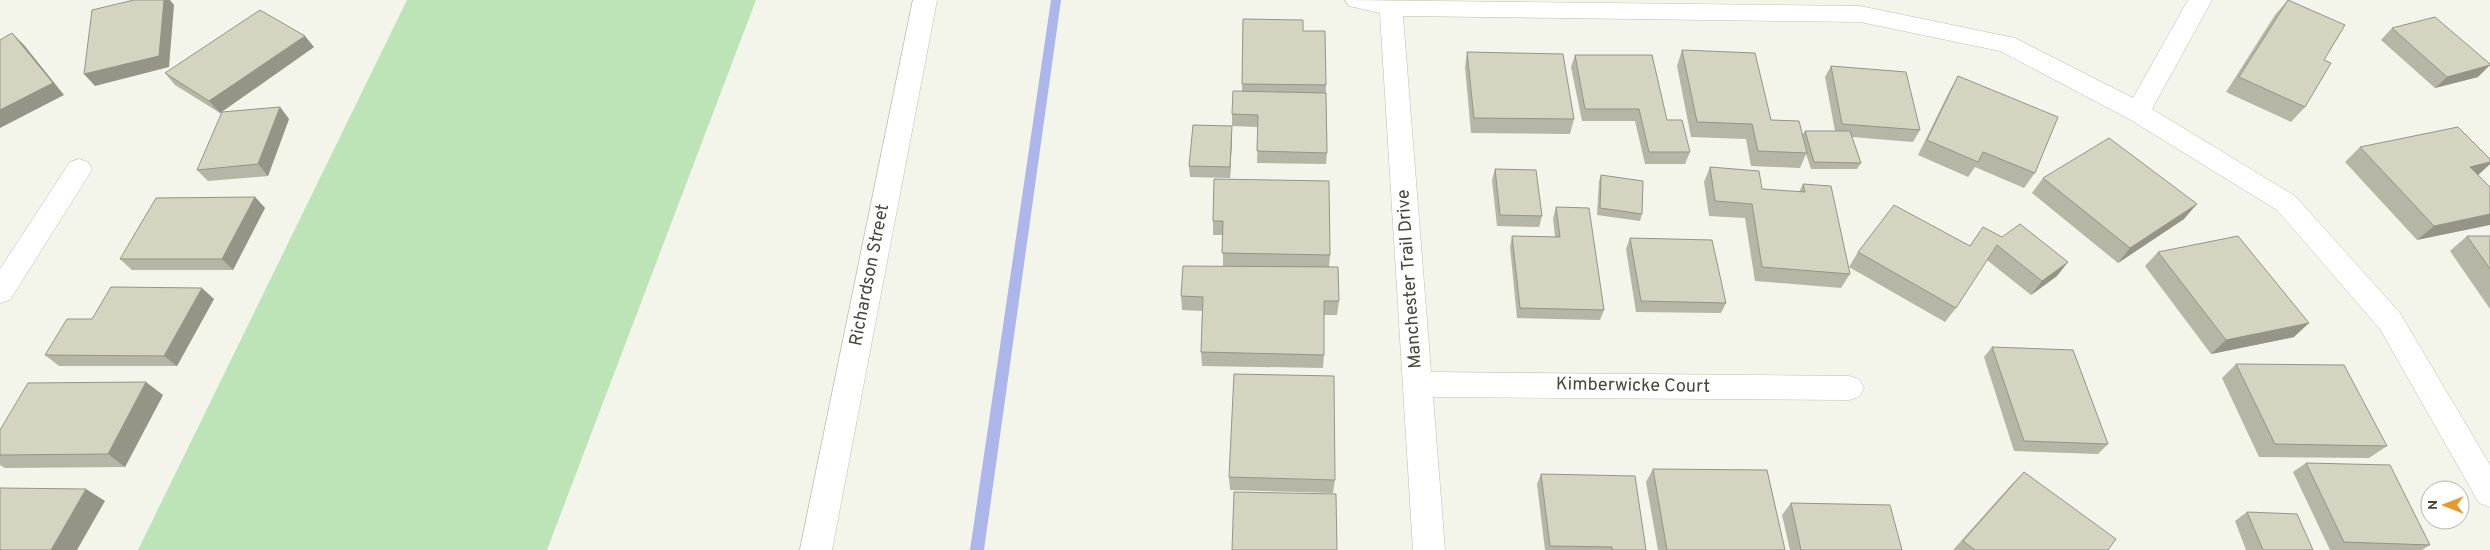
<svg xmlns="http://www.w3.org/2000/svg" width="2490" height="550" viewBox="0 0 2490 550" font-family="Overpass,sans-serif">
<rect width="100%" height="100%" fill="#f3f4ea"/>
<path fill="#bce4b7" d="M407 0H756L547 550H138Z"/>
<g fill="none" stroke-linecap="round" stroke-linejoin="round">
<path fill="#acb6eb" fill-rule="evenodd" d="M1051 0H1061L984 550H970Z"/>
<defs>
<path id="minor" d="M913 0H937L832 550H800Z
M1345 0 1860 6 2015 38 2133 98 2188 0H2212L2152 109 2295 196 2400 313 2490 465V507L2479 503 2380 329 2277 210 2129 119 2000 51 1860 22 1403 16 1431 372 1849 376 1859 379 1864 388 1859 397 1849 400 1433 397 1445 550H1413L1380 13 1349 6Z
M79 159 88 162 92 169 88 176 10 300 0 303V269L70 162Z"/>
</defs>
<use href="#minor" stroke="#bdbfad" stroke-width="1"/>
<use href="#minor" fill="#fff" fill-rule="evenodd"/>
</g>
<path fill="#b6b6a6" d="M2288 0 2324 60 2305 107 2291 122 2226 92 2275 15Z
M1243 19 1303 31 1326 85V96L1327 153 1326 164 1257 163 1258 127 1232 126V114L1242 92Z
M2392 28 2478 77 2435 88 2381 40Z
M314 47 220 113 175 85 165 73Z
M1682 50 1771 120 1803 134 1805 131H1835L1825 77 1831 66 1920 130 1913 142 1852 137 1861 163 1857 169H1811L1806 154 1800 168 1751 166 1746 139 1691 137 1677 66Z
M1467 52 1574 119 1570 134 1471 133 1465 67Z
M1575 55 1667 120 1690 152 1685 164H1645L1635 121H1582L1571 67Z
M1958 76 2035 173 2024 188 1975 167 1968 177 1918 155 1949 92Z
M280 107 289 119 268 176 208 181 197 170Z
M1232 137 1230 178 1190 177 1189 166Z
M2360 147 2490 159V164L2478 175 2490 187 2417 240 2345 162Z
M1710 167 1762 189 1799 192 1803 184 1850 274 1841 288 1755 281 1745 218 1709 216 1704 182Z
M1495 169 1542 216 1539 227 1497 226 1492 180Z
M1601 175 1642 214 1640 221 1597 215 1599 181Z
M2043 178 2184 219 2118 263 2032 193Z
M1214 179 1330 255 1329 267 1339 301 1337 315H1324V355L1323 368 1202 366 1201 352 1202 311 1182 310 1181 296 1223 266V235H1213V221Z
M255 197 265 208 233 270H132L120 259Z
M1556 207 1604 310 1600 320 1517 318 1510 247 1512 236 1555 237 1553 218Z
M1983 227 2057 276 2031 295 1987 260 1956 308 1945 322 1849 267 1858 252 1970 246Z
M2467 236H2490V309L2450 251Z
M1630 238 1726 303 1721 313 1636 312 1626 249Z
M2158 252 2294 337 2211 354 2145 266Z
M214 299 177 366H59L45 355 92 319Z
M1992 347 2108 444 2098 454 2014 451 1984 357Z
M2236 364 2387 446 2369 458 2259 457 2222 378Z
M163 395 125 467 5 468 0 465V430Z
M2306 463 2430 545 2422 550H2330L2293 472Z
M1653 469 1785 550H1658L1646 482Z
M2024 472 2108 550H1953L2012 484Z
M1541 474 1646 550H1545L1537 484Z
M1229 477 1335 480 1333 493 1230 490Z
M1791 503 1902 550H1790L1782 515Z
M2247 512 2313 550H2246L2235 521Z"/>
<path fill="#949487" d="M164 0H170L174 5 169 67 95 86 84 74Z
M12 33 24 45 64 95 0 128V110Z
M305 36 314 47 220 113 209 101Z
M2490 65 2478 77 2435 88 2447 77Z
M280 107 289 119 268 176 258 164Z
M1232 126V137L1230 178V167Z
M2490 162V164L2476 177 2470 167Z
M255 197 265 208 233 270 222 259Z
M2197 204 2184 219 2118 263 2130 248Z
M2490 214V225L2417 240 2434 226Z
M2068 262 2057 276 2031 295 2042 281Z
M202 288 214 299 177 366 164 356Z
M2309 323 2294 337 2211 354 2226 340Z
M146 382 163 395 125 467 108 454Z
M86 489 105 501 77 550H51Z"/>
<path fill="#d4d4c1" stroke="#949487" d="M134 0H164L159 56 84 74 92 10Z
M2288 0 2345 25 2324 60 2331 63 2305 107 2239 77Z
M260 10 305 36 209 101 165 73Z
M2435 17 2490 64V65L2447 77 2392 28Z
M1243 19 1303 20V31H1325L1326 85 1242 84Z
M12 33 53 83 0 110V40Z
M1682 50 1755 53 1771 120 1799 121 1807 153 1758 151 1752 124 1697 122Z
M1467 52 1563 54 1574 119 1474 118Z
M1575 55H1652L1667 120H1682L1690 152H1649L1639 109H1585Z
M1831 66 1906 72 1920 130 1842 124Z
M1958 76 2058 117 2035 173 1983 152 1978 162 1927 140Z
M1233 91 1326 93 1327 153 1257 151 1258 115 1232 114Z
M280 107 258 164 197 170 222 112Z
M1193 125 1232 126 1230 167 1189 166Z
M2458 127 2490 159V162L2470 167 2490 187V214L2434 226 2360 147Z
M1805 131H1850L1861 163 1814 162Z
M2109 138 2197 204 2130 248 2043 178Z
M1710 167 1759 171 1762 189 1805 192 1803 184 1831 186 1850 274 1762 267 1752 204 1715 201Z
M1495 169 1536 170 1542 216 1500 215Z
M1601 175 1643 181 1642 214 1600 208Z
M1214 179 1329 181 1330 255 1222 253 1223 221H1213Z
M255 197 222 259H120L156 198Z
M1894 205 1970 246 1983 227 2002 237 2020 224 2068 262 2042 281 1997 245 1956 308 1858 252Z
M1556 207 1589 208 1604 310 1520 308 1512 236 1560 237Z
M2238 236 2309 323 2226 340 2158 252Z
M2467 236H2490V269Z
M1630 238 1712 240 1726 303 1641 301Z
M1183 266 1338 267 1339 301H1324V355L1201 352 1203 297 1181 296Z
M111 287 202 288 164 356 45 355 67 319H92Z
M1992 347 2073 350 2108 444 2024 441Z
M2236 364 2344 365 2387 446 2275 444Z
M1234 374 1334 376 1335 480 1229 477Z
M146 382 108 454 0 455V430L28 383Z
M2306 463 2390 465 2430 545 2344 542Z
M1653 469 1767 470 1785 550H1667Z
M2024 472 2116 539 2108 550H1975L1963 541Z
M1541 474 1635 476 1646 550H1612V547L1550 546Z
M0 488 86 489 51 550H0Z
M1234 492 1336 494 1337 550H1232Z
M1791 503 1890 505 1902 550H1801Z
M2247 512 2297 514 2313 550H2263Z"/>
<g text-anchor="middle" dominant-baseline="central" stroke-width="5" stroke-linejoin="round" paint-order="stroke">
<g font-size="18" fill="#474739" stroke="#fff">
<text transform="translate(870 275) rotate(-79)">Richardson Street</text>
<text transform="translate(1410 279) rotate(-94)">Manchester Trail Drive</text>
<text transform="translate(1633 386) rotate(1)">Kimberwicke Court</text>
</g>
</g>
<g transform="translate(2445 505) rotate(270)"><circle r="24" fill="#ffffff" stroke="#b5b5b0"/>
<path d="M0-4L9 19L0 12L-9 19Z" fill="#e8992d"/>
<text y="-8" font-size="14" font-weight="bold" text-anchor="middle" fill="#474739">N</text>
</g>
</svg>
